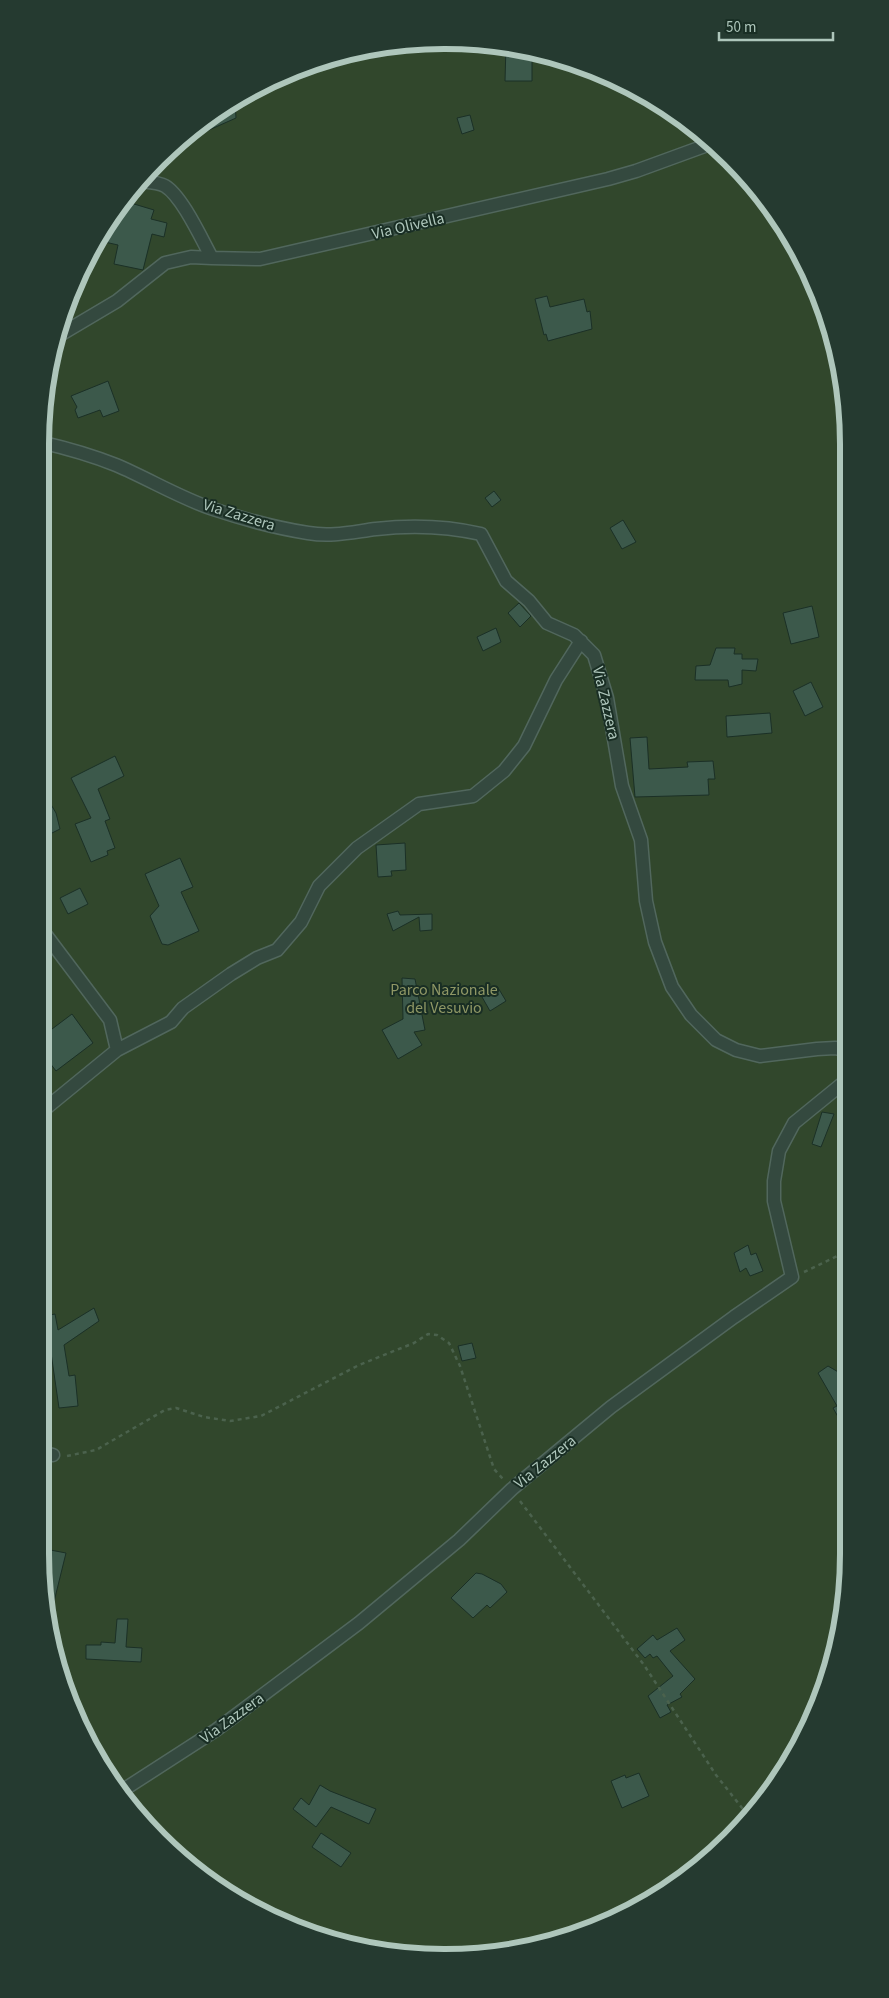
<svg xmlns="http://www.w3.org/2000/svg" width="889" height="1998" viewBox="0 0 889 1998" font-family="'Source Sans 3',sans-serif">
<rect width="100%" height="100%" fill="#20392c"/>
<path fill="#31472c" d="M418 41 498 44 575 62 669 108 749 178 807 266 845 391 849 1553 827 1684 795 1755 749 1820 647 1904 523 1950 444 1958 366 1950 243 1904 140 1820 94 1755 62 1684 40 1553V444L62 314 94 242 141 178 198 123 266 82 340 54Z"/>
<path fill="#3c594b" stroke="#1b3026" d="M506 45 532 52V81H505Z
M235 101 236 118 182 142 181 140 198 123Z
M470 115 474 130 462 134 457 118Z
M124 201 154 210 151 219 167 223 164 237 152 234 143 270 114 264 118 245 96 240Z
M547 296 550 307 584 299 587 312 590 311 592 329 548 341 546 334 544 335 535 299Z
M108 381 119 411 103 417 100 410 78 418 75 410 77 407 71 396Z
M494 491 501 500 492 507 485 498Z
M623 520 636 542 622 549 610 528Z
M519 603 531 616 520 627 508 613Z
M812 606 819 637 791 644 783 613Z
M496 628 501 642 483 651 477 637Z
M716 648H735L734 654H742V659H758L756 671 742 670V684L729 687 728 680H695L696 666 710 665Z
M811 682 823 707 805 716 793 691Z
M770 713 772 733 727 737 726 716Z
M647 737 649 769 688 767 687 762 713 761 715 779H708L709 795 635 797 630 738Z
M115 756 124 776 98 789 110 819 105 821 115 848 107 851 108 855 91 862 75 824 91 818 71 778Z
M40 786 56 813 60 829 40 839Z
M405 843 406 870 391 871 392 876 378 877 376 845Z
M180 858 193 887 181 892 199 931 168 945 162 944 150 916 159 906 145 874Z
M80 888 88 904 68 914 60 898Z
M398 911 400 915 432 914V930L420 931 419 917 393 931 387 914Z
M402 978 415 979 425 1030 414 1032 422 1045 398 1059 382 1030 403 1019Z
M497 986 506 1001 490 1011 482 997Z
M72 1014 93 1043 56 1071 40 1050V1038Z
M822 1112 834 1114 821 1147 812 1144Z
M748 1245 751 1255 756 1253 763 1271 750 1276 746 1268 740 1272 734 1253Z
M94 1308 99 1321 64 1345 69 1376 75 1375 78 1406 59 1408 50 1346 40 1348V1317L55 1314 58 1330Z
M472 1343 476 1358 462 1361 458 1346Z
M828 1366 840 1373 843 1378 848 1375 849 1436 833 1408 837 1406 818 1373Z
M40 1548 66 1553 51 1614 40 1554Z
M476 1573 482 1574 501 1584 507 1592 490 1608 487 1605 473 1618 451 1598Z
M117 1619H128L126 1647 142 1648 141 1662 86 1659V1645H101V1642L115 1643Z
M677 1628 685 1640 670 1651 695 1679 680 1694 682 1697 667 1705 671 1712 660 1718 648 1696 673 1676 657 1656 653 1658 650 1654 645 1658 637 1649 653 1635 657 1640Z
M639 1773 649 1796 622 1808 611 1781 625 1775 626 1778Z
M320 1785 330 1791 376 1809 369 1824 331 1807 316 1827 293 1809 301 1798 309 1805Z
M321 1833 351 1853 341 1867 312 1847Z"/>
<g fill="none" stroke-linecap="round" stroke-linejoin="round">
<defs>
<path id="minor" d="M138 181C146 182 158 182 165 186 182 196 202 240 212 258L260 259 608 179 636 171 710 144
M58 336 117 301 165 263 191 257 212 258
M40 442C66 448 91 455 116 465 149 479 180 498 213 509 243 519 276 528 308 533 332 537 352 532 376 529 411 525 446 526 481 534L506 581 529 601 547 623 574 635 594 655 607 698 622 786 641 840 646 901 655 942 672 987 691 1015 716 1040 736 1050 760 1056 817 1049 835 1048 847 1050
M40 927 110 1020 117 1050
M40 1113 117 1050 171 1022 183 1008 231 974 257 958 277 950 301 922 319 886 357 848 419 804 473 796 504 771 524 746 556 680 581 641
M40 1452 53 1455
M120 1792 216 1730 359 1623 459 1540 512 1489 611 1407 734 1317 792 1277 774 1201V1181L779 1151 794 1123 848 1079"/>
</defs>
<use href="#minor" stroke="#51675d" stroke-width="15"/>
<path stroke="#4b624d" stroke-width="2.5" stroke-dasharray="4 4" stroke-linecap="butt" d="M804 1272 848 1251
M67 1456 96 1450 165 1410 176 1408 204 1417 230 1421 261 1416 359 1365 414 1343 428 1334 437 1335 449 1343 460 1366 494 1469 503 1479
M520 1501 644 1665 716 1775 750 1818"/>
<use href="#minor" stroke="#34493f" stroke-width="12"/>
</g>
<g text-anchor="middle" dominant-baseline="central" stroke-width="4" stroke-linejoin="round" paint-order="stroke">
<g font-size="16" fill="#aec6bb" stroke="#192e24">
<text transform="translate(408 226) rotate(-13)">Via Olivella</text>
<text transform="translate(239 515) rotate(17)">Via Zazzera</text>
<text transform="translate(606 703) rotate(77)">Via Zazzera</text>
<text transform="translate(545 1462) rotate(-39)">Via Zazzera</text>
<text transform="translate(232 1718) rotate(-36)">Via Zazzera</text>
</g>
<g font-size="16" fill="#8f9765" stroke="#192e24">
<text x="444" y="990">Parco Nazionale<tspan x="444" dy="18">del Vesuvio</tspan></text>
</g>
</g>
<path d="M0 0H889V1998H0ZM444 49H445A395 395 0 0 1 840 444V1554A395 395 0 0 1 445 1949H444A395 395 0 0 1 49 1554V444A395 395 0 0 1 444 49Z" fill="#253a30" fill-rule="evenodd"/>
<path fill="none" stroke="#aec6bb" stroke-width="6" d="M444 49H445A395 395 0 0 1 840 444V1554A395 395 0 0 1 445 1949H444A395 395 0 0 1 49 1554V444A395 395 0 0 1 444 49Z"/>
<path d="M719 32v8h114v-8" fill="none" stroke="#aec6bb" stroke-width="2.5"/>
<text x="726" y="32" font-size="15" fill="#aec6bb" stroke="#192e24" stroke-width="4" paint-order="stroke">50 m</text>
</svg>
